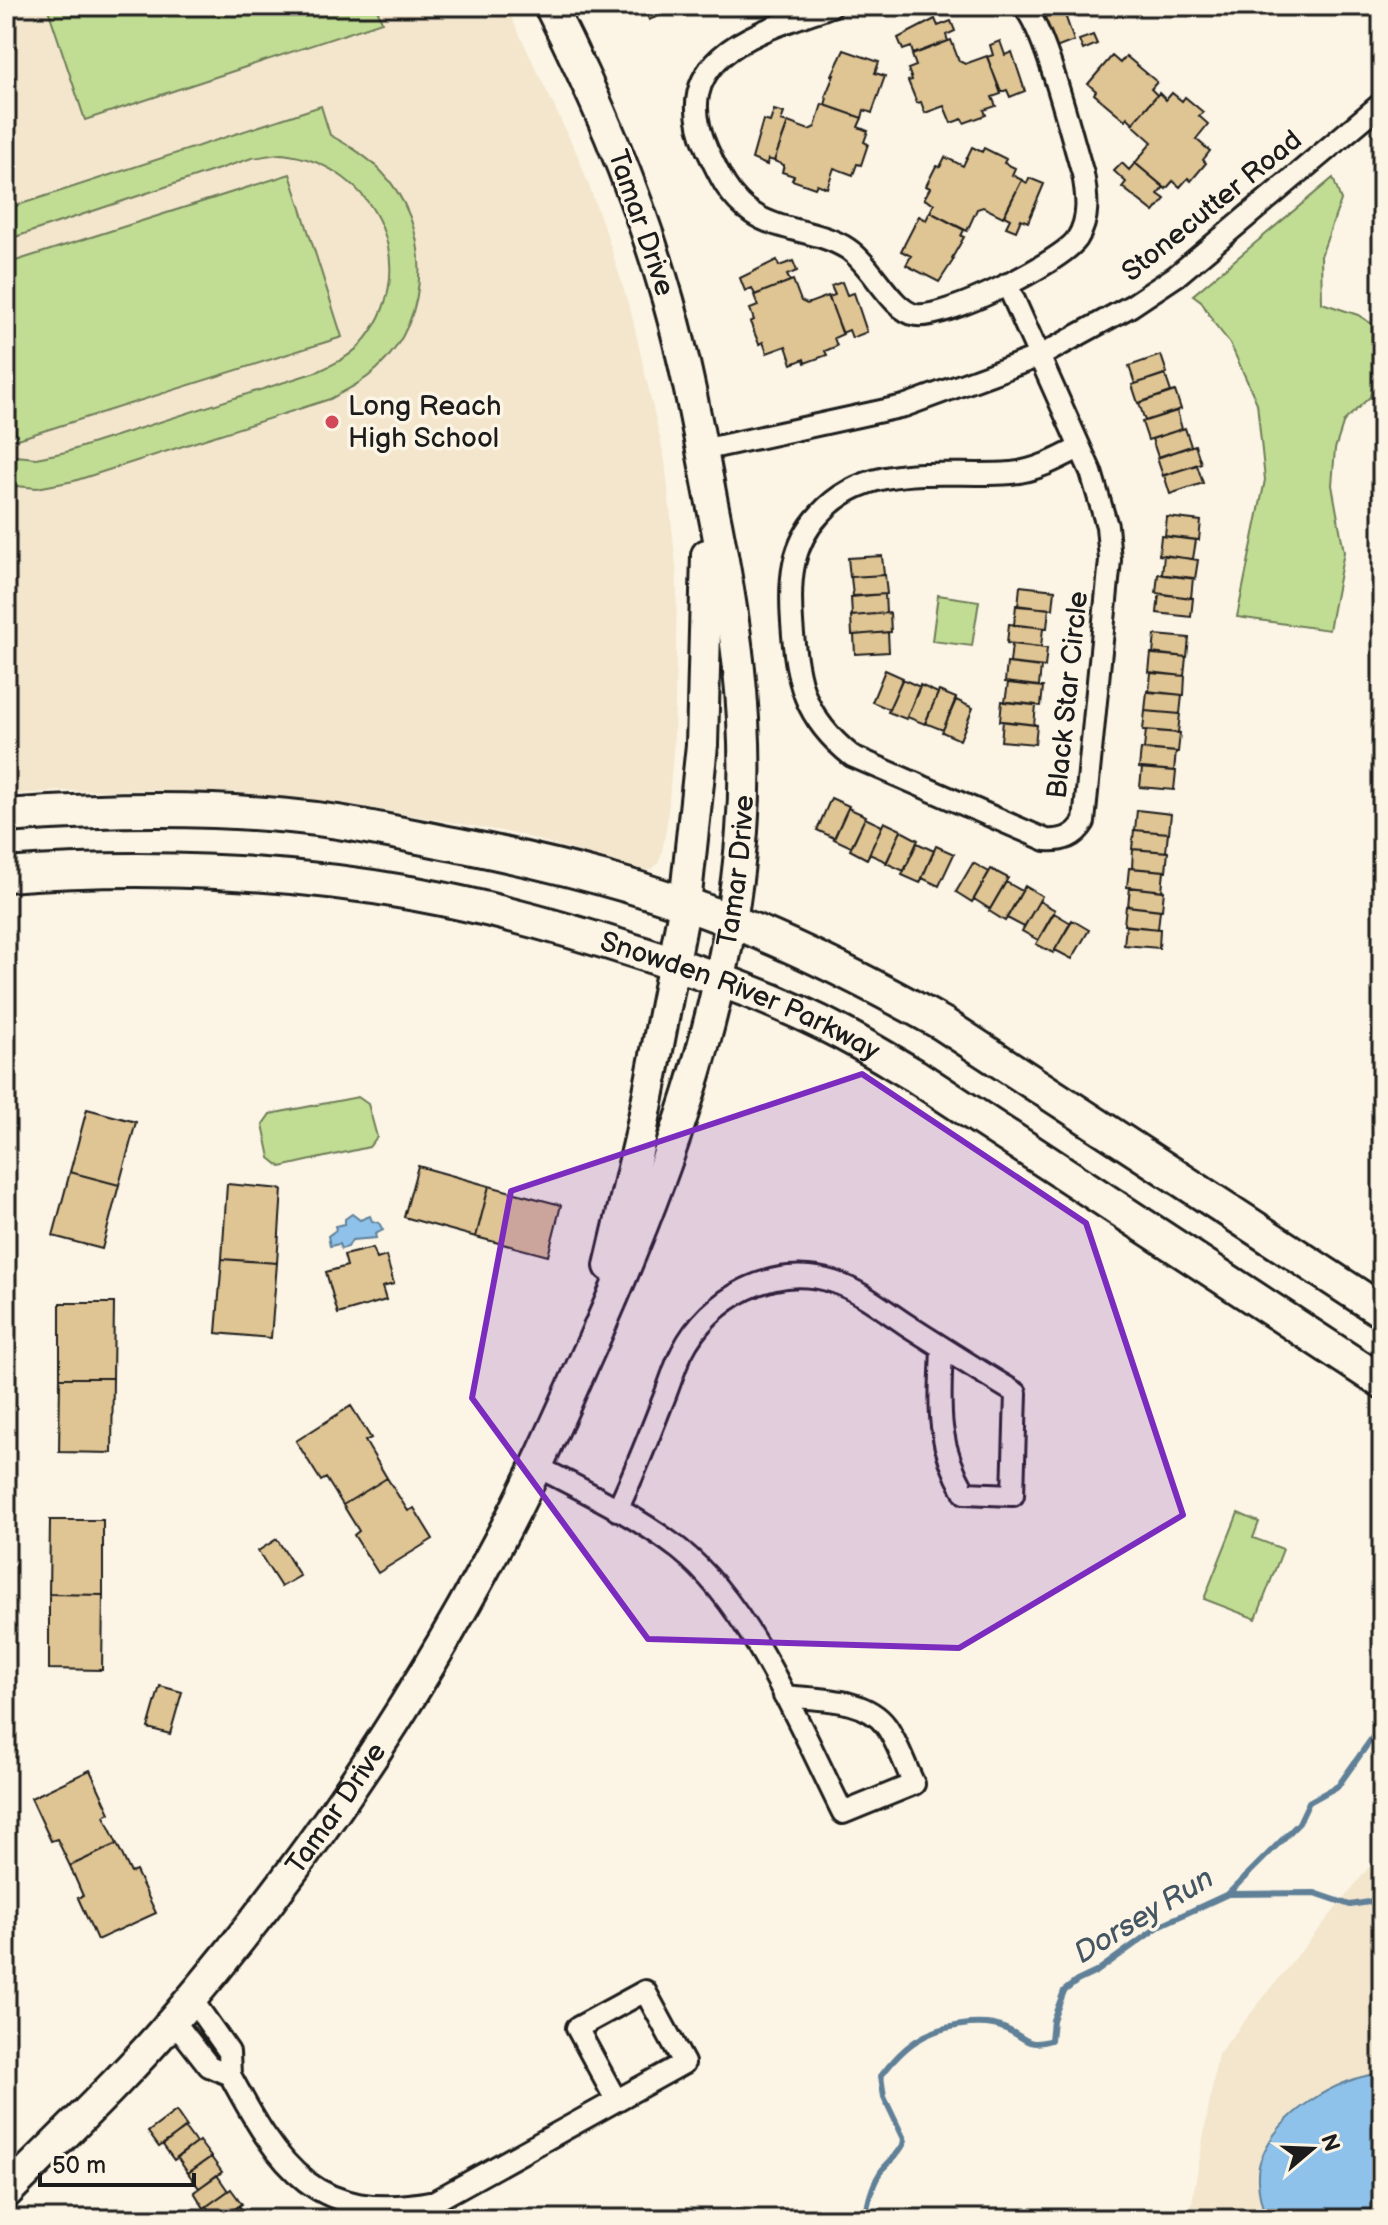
<svg xmlns="http://www.w3.org/2000/svg" width="1388" height="2225" viewBox="0 0 1388 2225" font-family="'Balsamiq Sans',sans-serif">
<rect width="100%" height="100%" fill="#fcf5e5"/>
<filter id="ink" filterUnits="userSpaceOnUse"><feTurbulence type="fractalNoise" baseFrequency=".0125" numOctaves="2"/><feDisplacementMap in="SourceGraphic" scale="16" xChannelSelector="R" yChannelSelector="G"/><feConvolveMatrix kernelMatrix="1 2 1 2 8 2 1 2 1" color-interpolation-filters="sRGB"/></filter>
<g filter="url(#ink)">
<path fill="#f3e6cd" d="M6 6H506L578 156 608 238 632 316 665 460 677 575 676 661 674 741 667 824 662 852 658 864 652 869 643 871 518 834 342 803 238 793 140 790 59 791 6 795Z
M1382 1851V2219H1189L1218 2054Z"/>
<path fill="#c1dd94" stroke="#6e7c58" stroke-width="2" d="M47 6H376L382 22 85 120Z
M321 106 330 135C348 145 365 155 380 170 433 224 433 318 377 369 363 382 347 390 330 399L74 481 37 488 6 485V455L36 458 66 452 319 371C334 364 349 357 360 345 426 272 377 164 282 154 273 154 262 157 252 158L6 240V209Z
M290 174 342 337 18 439 6 401V264Z
M1333 178 1341 200 1321 256 1322 303 1358 315 1372 324 1374 380 1370 397 1344 421 1335 449 1332 485 1344 552 1329 630 1237 617 1265 480 1257 403 1230 343 1214 323 1201 301 1193 295Z
M938 595 979 601 972 646 932 641Z
M358 1097 368 1104 377 1137 369 1147 281 1167 270 1158 263 1124 270 1114Z
M1238 1513 1259 1522 1253 1538 1283 1549 1256 1619 1204 1599Z"/>
<path fill="#8fc2eb" stroke="#618098" stroke-width="2" d="M352 1214 360 1220 370 1216 372 1221 379 1223 383 1230 375 1234 376 1238 352 1240 348 1247 341 1249 339 1244 330 1246 328 1236 336 1230 335 1226 345 1224V1219Z
M1382 2073V2219H1267C1260 2202 1254 2177 1261 2159 1278 2113 1335 2079 1382 2073Z"/>
<g fill="none" stroke-linecap="round" stroke-linejoin="round">
<path stroke="#618098" stroke-width="6" d="M1228 1894 1315 1893 1350 1905 1382 1900
M865 2219C868 2203 871 2187 880 2173 889 2160 898 2157 905 2141L884 2097 881 2076C891 2063 902 2050 916 2041 938 2026 982 2018 1006 2029 1027 2038 1026 2048 1051 2040L1053 2020 1064 1991 1077 1981 1096 1972 1161 1925 1228 1894 1299 1823 1309 1802 1338 1786 1382 1724"/>
</g>
<path fill="#dfc494" stroke="#1c1c1c" stroke-width="2" d="M633 6H683L649 20 645 9 636 13Z
M1041 6H1062L1074 41 1056 48Z
M935 19 938 26 951 21 955 31 946 35 948 41 913 54 911 47 903 50 898 38Z
M1093 35 1097 44 1083 50 1079 40Z
M951 40 959 61 965 64 987 56 1001 94 992 97 996 106 984 110 986 115 964 123 962 119 951 123 944 106 925 113 921 102 917 103 908 81 912 80 908 69 916 66 912 55Z
M1000 41 1005 55 1012 52 1025 91 1010 97 1007 90 1001 92 987 57 993 55 990 45Z
M844 50 879 62 875 73 885 76 872 113 864 110 862 118 825 105 827 98 825 97 834 75H832Z
M1112 56 1120 63 1126 56 1157 82 1151 89 1157 95 1133 123 1127 117 1125 120 1094 94 1096 91 1088 84Z
M1159 93 1166 100 1172 93 1182 101 1185 97 1203 112 1199 116 1208 124 1196 139 1210 151 1203 160 1206 163 1191 181 1188 178 1180 187 1173 181 1166 189 1135 163 1152 142 1132 124Z
M822 104 862 118 858 127 868 131 864 142 868 144 861 165 857 164 853 175 834 168 827 188 817 184 815 188 792 180 794 176 782 172 784 165 774 161 788 122 809 130 815 127Z
M774 110 784 113 781 121 788 123 774 161 768 159 767 165 752 159 763 120 770 122Z
M972 147 982 152 984 148 1006 159 1004 163 1015 168 1012 175 1022 180 1003 217 983 207 977 209 967 231 930 212 934 204 924 199 930 188 926 186 936 166 940 167 945 157 963 166Z
M1122 163 1129 170 1135 163 1164 187 1158 194 1165 199 1154 212 1122 187 1126 182 1114 171Z
M1029 178 1044 184 1028 222 1021 219 1016 231 1006 227 1010 219 1004 216 1022 180 1027 183Z
M930 212 964 230 961 236 964 237 952 258 954 259 939 282 906 265 911 256 901 251 919 216 926 220Z
M777 260 779 266 793 261 797 271 787 275 790 281 755 295 752 288 745 291 740 278Z
M793 280 801 301 807 304 828 296 843 334 834 338 837 346 825 351 827 355 805 363 804 359 792 364 786 346 767 353 763 342 759 344 750 322 754 320 750 309 758 306 754 295Z
M842 282 847 295 854 293 867 332 852 338 849 330 842 333 829 297 835 295 831 286Z
M1161 355 1167 373 1135 384 1129 366Z
M1165 374 1171 392 1138 403 1132 385Z
M1175 391 1181 409 1145 421 1139 403Z
M1177 411 1182 429 1148 440 1142 422Z
M1185 428 1191 446 1158 457 1152 439Z
M1195 445 1201 463 1163 476 1157 458Z
M1197 465 1203 483 1170 494 1164 475Z
M1167 517 1201 521 1199 540 1165 536Z
M1161 536 1196 540 1193 559 1159 555Z
M1164 555 1198 560 1195 579 1162 575Z
M882 556 884 575 850 577 848 558Z
M1158 574 1193 578 1191 598 1156 593Z
M885 575 887 594 853 596 851 577Z
M1020 586 1055 590 1053 609 1018 606Z
M885 594 886 613 852 616 851 597Z
M1159 594 1193 598 1191 617 1157 613Z
M1016 605 1049 609 1047 628 1014 625Z
M890 613 891 632 852 635 851 616Z
M1009 624 1043 628 1041 647 1007 643Z
M888 632 889 652 855 654 854 635Z
M1155 635 1189 638 1187 657 1153 654Z
M1012 644 1047 648 1045 667 1010 663Z
M1151 653 1186 657 1184 676 1149 672Z
M1007 663 1041 667 1039 686 1005 682Z
M885 670 903 678 889 709 872 702Z
M1151 673 1185 676 1184 695 1149 692Z
M902 679 920 687 906 719 888 712Z
M1008 683 1043 687 1041 706 1005 702Z
M920 685 938 693 925 724 907 717Z
M939 691 956 698 943 730 925 723Z
M1147 691 1182 695 1180 714 1145 711Z
M956 700 973 708 960 740 942 732Z
M1002 701 1036 705 1034 725 1000 721Z
M1145 711 1180 714 1178 733 1143 730Z
M1003 721 1037 725 1035 744 1001 741Z
M1146 730 1180 733 1178 752 1144 749Z
M1141 749 1176 752 1174 771 1139 768Z
M1142 768 1176 771 1174 790 1140 787Z
M831 798 849 806 834 838 817 830Z
M848 808 866 816 851 847 834 839Z
M1137 810 1171 814 1169 833 1135 830Z
M865 818 882 826 867 859 850 850Z
M884 822 901 830 887 862 869 854Z
M1134 830 1168 833 1166 852 1132 849Z
M901 831 918 840 904 871 886 863Z
M917 843 934 851 920 883 902 875Z
M936 846 954 854 939 886 922 878Z
M1133 849 1168 852 1166 871 1132 868Z
M973 863 989 872 972 902 956 892Z
M1129 868 1164 871 1162 891 1127 887Z
M991 869 1008 878 990 909 974 899Z
M1006 882 1022 891 1005 921 989 911Z
M1025 886 1042 896 1024 927 1007 918Z
M1130 887 1164 891 1162 910 1128 906Z
M1039 901 1055 910 1038 940 1022 931Z
M1126 906 1160 910 1158 929 1124 925Z
M1054 913 1071 923 1053 953 1036 944Z
M1072 920 1089 930 1072 959 1055 950Z
M1126 926 1160 929 1159 948 1124 945Z
M87 1109 136 1122 119 1185 70 1172Z
M418 1166 489 1186 476 1237 404 1217Z
M70 1172 119 1185 102 1249 53 1236Z
M227 1184 282 1189 277 1263 222 1259Z
M489 1186 561 1205 548 1256 476 1237Z
M373 1248 377 1259 386 1256 394 1284 382 1287 386 1300 338 1314 326 1272 347 1266 344 1255Z
M222 1259 277 1263 271 1338 216 1333Z
M60 1303H114L113 1378H60Z
M60 1378H113L112 1453 59 1452Z
M351 1406 371 1438 365 1441 387 1478 343 1505 326 1478 321 1481 296 1441Z
M387 1478 408 1511 414 1508 433 1539 378 1573 354 1535 359 1531 343 1505Z
M50 1520H103V1595L49 1594Z
M277 1539 300 1576 281 1587 258 1551Z
M49 1594 103 1595 102 1670 49 1669Z
M160 1686 182 1692 170 1734 148 1728Z
M90 1770 110 1813 104 1816 117 1844 70 1866 57 1839 51 1841 31 1798Z
M117 1844 131 1873 136 1871 156 1913 97 1940 78 1898 83 1896 70 1866Z
M176 2111 187 2127 159 2147 148 2132Z
M185 2128 196 2143 174 2160 163 2145Z
M199 2141 211 2157 188 2173 177 2157Z
M211 2157 222 2172 199 2188 188 2173Z
M217 2175 228 2191 204 2208 194 2192Z
M231 2189 242 2204 221 2219H216L207 2206Z
M239 2206 249 2219H221Z"/>
<g fill="none" stroke-linecap="round" stroke-linejoin="round">
<defs>
<path id="street" d="M831 6C763 31 665 54 707 149 718 173 729 198 752 213 780 232 819 230 848 249 872 265 892 311 916 315 944 320 1060 263 1077 239 1090 219 1087 196 1083 174 1072 139 1045 27 1023 6
M1007 284 1091 472 1107 526 1110 560 1084 822C1075 837 1063 841 1046 840L852 756C804 718 796 681 792 622 789 581 791 545 820 514 869 459 945 478 1011 473 1035 471 1058 459 1079 448
M702 450 904 406 1040 356 1131 306 1176 276 1382 103
M536 1466C585 1491 636 1516 679 1549 752 1607 801 1730 843 1813L914 1784C905 1766 898 1743 886 1726 865 1697 817 1700 784 1696
M617 1510C634 1475 648 1439 662 1403 669 1387 674 1368 682 1352 709 1298 774 1262 834 1282 861 1291 884 1310 907 1325 943 1348 979 1371 1016 1393L1013 1495 965 1493C935 1440 940 1406 942 1348
M173 2020 209 2066 230 2075 229 2052 191 1998
M230 2075C279 2166 315 2225 435 2201L684 2063 645 1991 577 2028 616 2100"/>
<g id="secondary">
<path d="M610 1266 640 1139 685 904 702 745 707 555"/>
<path id="s1" d="M6 2193C63 2135 123 2079 176 2017 300 1872 409 1712 498 1543 533 1478 562 1411 592 1344 665 1180 728 1011 742 831 751 720 734 611 712 503 699 435 687 367 668 300 639 198 598 101 550 6"/>
</g>
<g id="primary">
<path d="M6 816C115 808 230 806 338 822 382 829 426 839 469 847 558 865 647 887 731 921 805 950 875 986 943 1024L1382 1311"/>
<path id="s2" d="M6 875C140 865 284 870 416 894 493 908 570 930 644 954 711 976 779 1000 841 1033 866 1046 890 1061 914 1075L1382 1382"/>
</g>
</defs>
<use href="#street" stroke="#1c1c1c" stroke-width="26"/>
<use href="#secondary" stroke="#1c1c1c" stroke-width="36"/>
<use href="#primary" stroke="#1c1c1c" stroke-width="38"/>
<use href="#street" stroke="#fcf5e5" stroke-width="20"/>
<use href="#secondary" stroke="#fcf5e5" stroke-width="30"/>
<use href="#primary" stroke="#fcf5e5" stroke-width="32"/>
</g>
</g>
<path fill="#7b2cbf" fill-opacity="0.2" stroke="#7b2cbf" stroke-width="6" stroke-linejoin="round" d="M862 1074 1086 1223 1183 1515 959 1648 648 1639 472 1398 511 1191Z"/>
<circle fill="#d1495b" stroke="#fcf5e5" stroke-width="3" cx="332" cy="422" r="8"/>
<g text-anchor="middle" dominant-baseline="central" stroke-width="7" stroke-linejoin="round" paint-order="stroke">
<g font-size="28" fill="#1c1c1c" stroke="#fcf5e5">
<text transform="translate(1212 206) rotate(-39)">Stonecutter Road</text>
<text transform="translate(641 223) rotate(71)">Tamar Drive</text>
<text transform="translate(1068 695) rotate(-84)">Black Star Circle</text>
<text stroke="none"><textPath href="#s1" startOffset="1536">Tamar Drive</textPath></text>
<text stroke="none"><textPath href="#s2" startOffset="752">Snowden River Parkway</textPath></text>
<text stroke="none"><textPath href="#s1" startOffset="508">Tamar Drive</textPath></text>
</g>
<g font-size="28" fill="#1c1c1c" stroke="#fcf5e5" text-anchor="start">
<text x="348" y="406">Long Reach<tspan x="348" dy="32">High School</tspan></text>
</g>
<g font-size="30" font-style="italic" fill="#445664" stroke="#fcf5e5">
<text transform="translate(1144 1916) rotate(-31)">Dorsey Run</text>
</g>
</g>
<rect width="1388" height="2225" fill="none" stroke="#fcf5e5" stroke-width="32"/>
<rect x="16" y="16" width="1356" height="2193" fill="none" stroke="#1c1c1c" stroke-width="3" filter="url(#ink)"/>
<g transform="translate(1312 2149) rotate(71)" stroke="#fcf5e5" stroke-width="6" paint-order="stroke">
<path d="M0-6L14 30L0 20L-14 30Z" fill="#1c1c1c"/>
<text y="-12" font-size="22" font-weight="bold" text-anchor="middle" fill="#1c1c1c">N</text>
</g>
<path d="M40 2173v12h154v-12" fill="none" stroke="#1c1c1c" stroke-width="4"/>
<text x="52" y="2173" font-size="24" fill="#1c1c1c" stroke="#fcf5e5" stroke-width="6" paint-order="stroke">50 m</text>
</svg>
